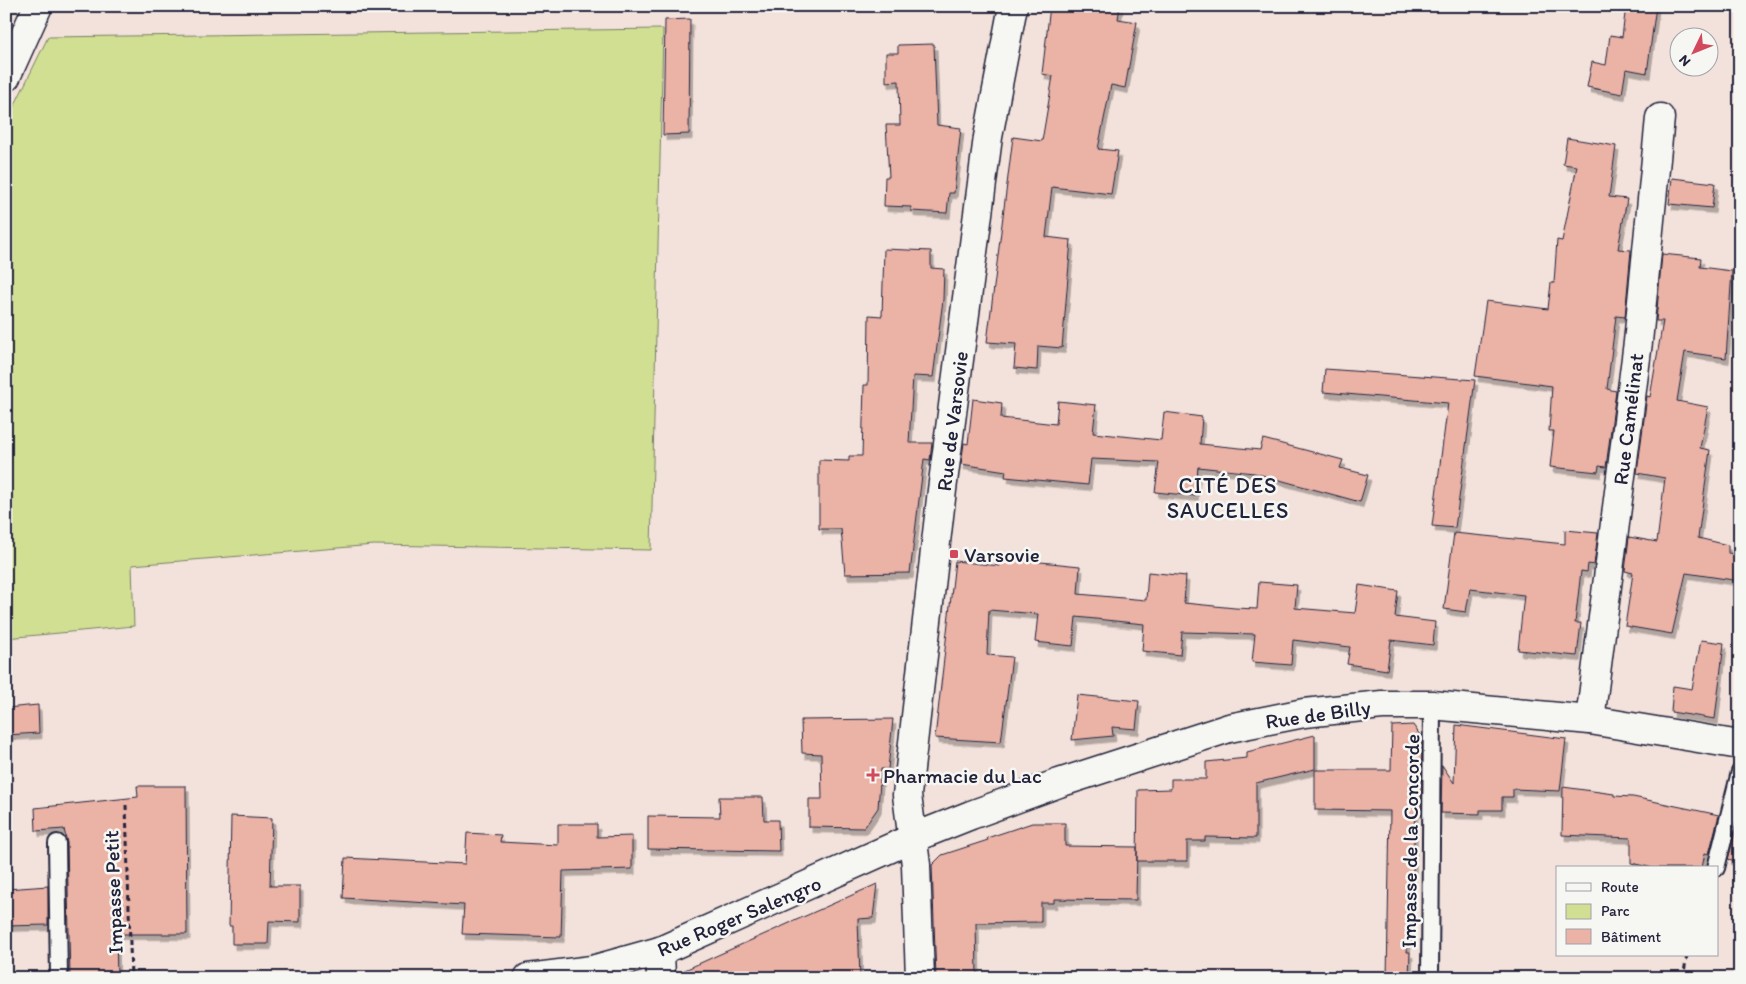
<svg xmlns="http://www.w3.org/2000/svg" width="1746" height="984" viewBox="0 0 1746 984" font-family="Itim,sans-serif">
<defs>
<filter id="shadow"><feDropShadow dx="3" dy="5.5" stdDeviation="0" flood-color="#0004"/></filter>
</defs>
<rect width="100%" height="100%" fill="#f3e2db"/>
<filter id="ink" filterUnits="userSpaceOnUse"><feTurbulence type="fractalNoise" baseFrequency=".02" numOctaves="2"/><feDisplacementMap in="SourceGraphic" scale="10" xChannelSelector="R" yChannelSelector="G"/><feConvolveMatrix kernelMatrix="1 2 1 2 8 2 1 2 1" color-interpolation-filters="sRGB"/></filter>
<g filter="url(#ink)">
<path fill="#d0df92" stroke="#798066" d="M663 29 651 550 374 545 132 565 134 626 6 638V123L48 37Z"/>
<path fill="#ebb2a6" stroke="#22223b" filter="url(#shadow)" d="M1050 6H1120L1118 19 1137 22 1125 88 1111 85 1098 149 1118 151 1111 194 1052 187 1046 237 1071 240 1065 314 1062 348 1038 346 1037 370 1014 368 1016 344 987 342 1013 137 1042 141 1053 76 1042 74Z
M1626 6H1656L1647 73 1626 69 1622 94 1587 87 1592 62 1606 65 1610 35 1622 37Z
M690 19 689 134 663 135 665 20Z
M934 44 937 125 961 128 954 193H949L947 213 911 211V207L884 206 885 177H889L886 125H900L899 81 886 82V53H898V45Z
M1567 138 1616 146 1609 197 1627 199 1618 249 1631 250 1625 317 1616 316 1607 389 1616 391 1606 467 1599 466 1598 472 1550 467 1554 431H1549L1552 386 1475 376 1486 301 1548 309 1551 283H1554L1557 240 1562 241 1577 166 1563 164Z
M1672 178 1715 183 1712 208 1669 204Z
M884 249 931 251V268L944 269 943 300 933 377 913 376 909 443H932L930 460 924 459 910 573 845 574 841 529H819V460L849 461V456H862L864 385H868L869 315 882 316Z
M1662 254 1701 258 1700 267 1732 271 1726 358 1685 352 1677 401 1708 407 1700 448 1710 450 1698 538 1728 545V553L1740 555V581L1686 573 1672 634 1625 626 1633 573 1625 571 1629 537 1657 542 1665 478 1637 473 1647 396 1650 397 1663 321H1656Z
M1325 369 1475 380 1455 528 1432 526 1448 403 1323 392Z
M973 399 1002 403 1001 418 1056 424 1058 401 1096 405 1093 433 1161 440 1164 412 1202 417 1200 444 1260 450 1263 439 1343 460 1340 468 1368 475 1360 502 1254 473 1198 467 1195 496 1155 492 1159 462 1091 459 1088 485 1005 477 1006 471 961 464 964 443 968 444Z
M1565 530 1598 533 1594 565 1588 564 1587 572 1581 571 1575 623H1581L1577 656 1518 650 1524 595 1470 589 1466 612 1444 609 1454 533 1565 544Z
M1001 558 1080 566 1078 594 1146 600 1148 572 1186 576 1184 603 1235 608 1257 609 1259 582 1297 585 1295 608 1355 613 1359 585 1398 591 1395 617 1435 622 1433 645 1391 640 1387 670 1347 664 1350 647 1293 640 1291 665 1252 662 1255 634 1182 632 1180 655 1142 651 1144 624 1076 617 1073 646 1035 642 1038 614 989 610 987 655 1012 657 1001 742 935 738 955 561 1000 566Z
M1701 640 1724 643 1715 719 1671 712 1673 686 1692 689Z
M1077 695 1139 701 1136 729 1112 727 1113 736 1072 740Z
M38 705 39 733 6 735V708Z
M893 719 888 769H881L878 808 864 828 809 827V799H822L821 754 802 753 801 720Z
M1413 725 1422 738 1421 812H1415L1412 901 1407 952H1410L1409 978H1387L1390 811 1315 810V770H1391L1392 726Z
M1456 725 1566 739 1560 791 1513 789V797H1502V810H1480V814L1441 813 1442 765 1454 783Z
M1315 735V769L1256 783V838L1205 837V841H1187V861H1137L1138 790 1171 789V779H1206V762L1247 758V752Z
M137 786H186L187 934H116L117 978H70L67 843 64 829 36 831 35 808 138 797Z
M1563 787 1614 794V796L1633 797 1719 815 1709 854 1705 853 1702 868H1653L1631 863V838L1562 835Z
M719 797H763L764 820H778L779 851 648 849V816L720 817Z
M231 816 272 818 270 886H300V922L269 921 268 944H232V926H229Z
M1739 819H1740V862L1728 859Z
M1032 823H1065V846L1137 847 1136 900 1054 899V903H1041V922L976 923 977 975 936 978 932 865 942 855 988 840 987 838Z
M558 824H597V837L632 836V869L563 871 561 937 462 934 464 905 343 898 345 858 465 864 467 833 501 835 500 842 558 845Z
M877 884 873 918 858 919 860 978H677L676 974 718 955Z
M48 886V925L6 926V889Z"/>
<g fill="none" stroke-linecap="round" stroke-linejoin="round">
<defs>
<path id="service" d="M57 843 59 978
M1716 868 1740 772
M1430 978 1432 705"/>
<path id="minor" d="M6 77 38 6
M1590 720 1638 342 1660 118
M660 951 661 978"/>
<path id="tertiary" d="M528 978 592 970 660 951 913 838 971 815 1059 783 1229 728 1304 713 1382 705H1432L1590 720 1740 745
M920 978 916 865 907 795 942 490 988 137 1013 6"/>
</defs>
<use href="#service" stroke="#22223b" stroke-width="20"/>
<use href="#minor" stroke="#22223b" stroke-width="31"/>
<use href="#tertiary" stroke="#22223b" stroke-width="31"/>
<path stroke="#22223b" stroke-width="3" stroke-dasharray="5 4" stroke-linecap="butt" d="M126 805 131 978
M1683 978 1687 955"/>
<use href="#service" stroke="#f6f6f2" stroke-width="16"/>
<use href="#minor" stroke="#f6f6f2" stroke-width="28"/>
<use href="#tertiary" stroke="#f6f6f2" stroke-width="28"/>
</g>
</g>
<g fill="#d1495b" stroke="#f6f6f2" stroke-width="2">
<rect x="949" y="549" width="10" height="10" rx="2.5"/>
<path d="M870.5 767.5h5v5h5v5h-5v5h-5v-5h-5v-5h5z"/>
</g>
<g text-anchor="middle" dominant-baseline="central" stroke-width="5" stroke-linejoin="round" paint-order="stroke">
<g font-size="21" fill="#22223b" stroke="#f6f6f2">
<text transform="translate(1628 419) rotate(-83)">Rue Camélinat</text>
<text transform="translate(952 421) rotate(-83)">Rue de Varsovie</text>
<text transform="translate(1318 714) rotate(-8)">Rue de Billy</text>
<text transform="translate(1410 841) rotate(-89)">Impasse de la Concorde</text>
<text transform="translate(113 892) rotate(-92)">Impasse Petit</text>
<text transform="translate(739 916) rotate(-23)">Rue Roger Salengro</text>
</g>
<g font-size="21" fill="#22223b" stroke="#f6f6f2" text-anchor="start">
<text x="964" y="554">Varsovie</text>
<text x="883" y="775">Pharmacie du Lac</text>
</g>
<g font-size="22" letter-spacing="1" fill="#22223b" stroke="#f6f6f2">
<text x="1228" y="485">CITÉ DES<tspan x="1228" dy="25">SAUCELLES</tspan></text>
</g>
</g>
<rect width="1746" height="984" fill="none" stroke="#f6f6f2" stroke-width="25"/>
<rect x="12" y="12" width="1721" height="959" fill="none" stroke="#22223b" stroke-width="2" filter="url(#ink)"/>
<rect x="1556" y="866" width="162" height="90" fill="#f6f6f2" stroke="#a1a1a9"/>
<rect x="1566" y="883" width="25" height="8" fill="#f6f6f2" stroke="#a1a1a9"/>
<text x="1601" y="892" font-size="15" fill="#22223b">Route</text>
<rect x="1566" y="904" width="25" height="15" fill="#d0df92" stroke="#a1a1a9"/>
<text x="1601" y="916" font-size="15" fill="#22223b">Parc</text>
<rect x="1566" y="929" width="25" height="15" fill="#ebb2a6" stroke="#a1a1a9"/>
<text x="1601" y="942" font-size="15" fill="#22223b">Bâtiment</text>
<g transform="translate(1694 52) rotate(227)"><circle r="24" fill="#f6f6f2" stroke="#a1a1a9"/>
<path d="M0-4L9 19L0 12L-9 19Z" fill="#d1495b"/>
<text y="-8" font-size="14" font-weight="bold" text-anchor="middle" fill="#22223b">N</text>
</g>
</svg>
